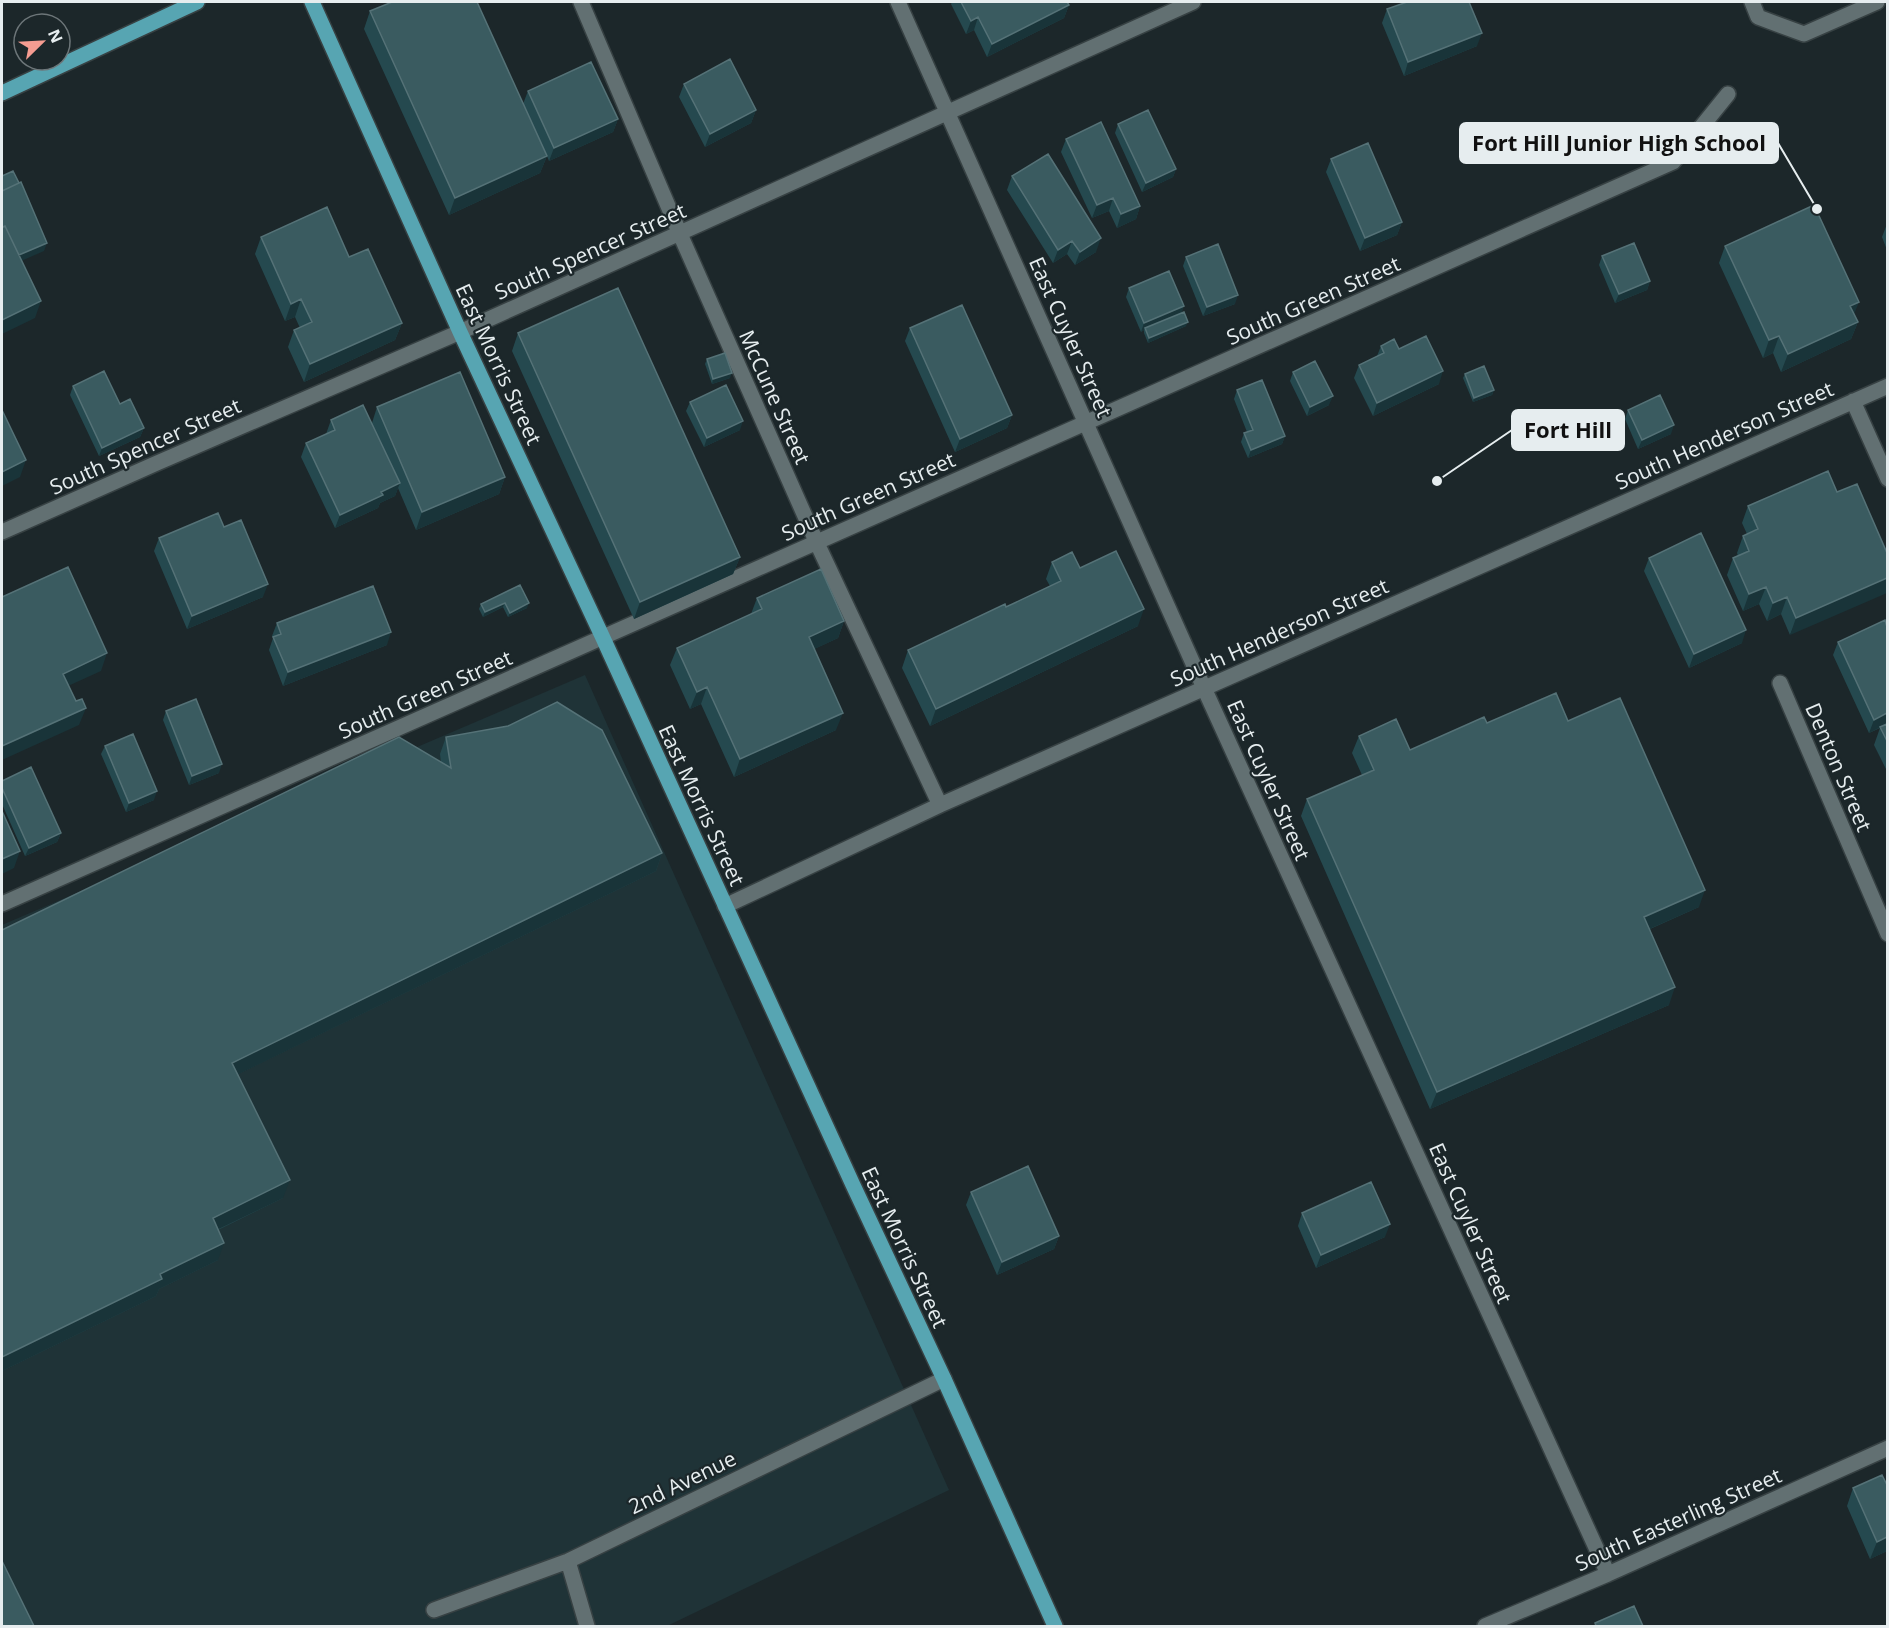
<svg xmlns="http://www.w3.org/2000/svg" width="1889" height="1628" viewBox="0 0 1889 1628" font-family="'Open Sans',sans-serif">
<rect width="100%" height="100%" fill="#1c272a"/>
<path fill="#1f3337" d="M585 675 949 1490 667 1626H2V925Z"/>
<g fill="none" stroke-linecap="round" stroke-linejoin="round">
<defs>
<path id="minor" d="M581 2 680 234 816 541 940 805
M898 2 1204 688 1608 1574
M1752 2 1758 17 1804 34 1877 2
M1853 401 1888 479
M2 532 157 463 460 332 1193 2
M1780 683 1888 934
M2 904 1673 162 1728 94
M725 906 940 805 1888 386
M568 1561 587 1626
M434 1610 568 1561 944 1379
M1485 1626 1608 1574 1888 1448"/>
<path id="major" d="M312 2 460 332 603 638 853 1185 944 1379 1055 1626
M2 93 197 2"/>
</defs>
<use href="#minor" stroke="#374143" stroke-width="18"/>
<use href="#major" stroke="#374143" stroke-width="18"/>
<use href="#minor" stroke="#627072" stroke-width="15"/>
<use href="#major" stroke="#57a5b2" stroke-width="15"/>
</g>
<path fill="#25494f" d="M952 2H1067L1069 5 1064 18 987 57 974 30 966 34 951 4Z
M1387 9 1477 46 1404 76 1382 23Z
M370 11 523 104 528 91 618 119 613 132 549 161 547 156 540 173 449 215 364 29Z
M684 84 756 110 751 123 705 147 679 97Z
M1118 124 1176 169 1173 177 1142 192 1115 133Z
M1066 139 1140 206 1136 219 1117 228 1109 211 1092 218 1061 152Z
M1331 159 1402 222 1397 235 1360 251 1326 172Z
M1012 176 1096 252 1075 265 1067 254 1053 263 1007 190Z
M1887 224V250L1882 237Z
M261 237 349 257 402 323 395 340 304 382 288 347 294 330 300 328 295 317 285 321 255 254Z
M1725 246 1854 314 1858 322 1851 339 1781 372 1773 353 1763 358 1719 263Z
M1602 256 1650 281 1647 290 1615 303 1599 265Z
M1186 257 1235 304 1203 316 1183 266Z
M1129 288 1181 313 1186 326 1148 343 1144 333V330L1141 332 1126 297Z
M910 328 1012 415 1007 428 955 452 905 341Z
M518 333 740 557 733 574 634 619 512 351Z
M1381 346 1399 349 1439 384 1373 416 1354 378 1359 365 1377 356Z
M707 359 730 378 712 384 705 364Z
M1293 372 1329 405 1307 416 1290 381Z
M1465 374 1494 390 1492 395 1473 402 1463 378Z
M73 386 120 404 144 428 140 437 99 456 70 395Z
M1237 390 1285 436 1282 444 1248 458 1241 442 1244 433 1247 432 1234 399Z
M690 402 740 430 704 447 686 411Z
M377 407 505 477 499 494 416 530 398 488 395 496 380 503 378 508 335 528 301 457 306 443 326 434 331 420 372 423Z
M1628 410 1671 434 1638 449 1625 419Z
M1857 484 1790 635 1781 614 1767 621 1759 604 1743 611 1727 575 1733 558 1738 556 1737 553 1743 536 1747 534 1742 523 1748 506 1837 492Z
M159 538 263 597 187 629 154 551Z
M1649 558 1742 643 1689 668 1644 571Z
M1052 562 1080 568 1138 626 930 726 902 668 908 650 1006 607 1050 586 1046 579Z
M520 585 527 608 508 617 503 607 483 617 479 609 481 604Z
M757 598 844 621 838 638 814 649 836 730 734 777 701 704 690 709 670 665 677 648 751 614Z
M277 623 387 645 283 686 269 650 273 638 272 636Z
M1887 627V771L1874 745 1880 728 1869 733 1833 655 1838 642Z
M166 711 219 773 189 785 163 720Z
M1487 723 1699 907 1650 929 1669 1005 1430 1109 1301 816 1307 799 1362 775 1352 753 1359 736 1410 750Z
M446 737 662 853 656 871 238 1074 283 1198 218 1230V1260L159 1289 156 1296 2 1371 441 762 440 754Z
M105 746 154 800 126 812 101 754Z
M2 781 61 833 57 842 25 856 2 804Z
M971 1192 1059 1236 1054 1249 997 1275 966 1205Z
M1302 1213 1385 1237 1316 1268 1298 1226Z
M1887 1485V1551L1870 1559 1847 1506 1853 1488Z"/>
<path fill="#193439" d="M1069 5 1064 18 987 57 992 44Z
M978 17 974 30 966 34 971 21Z
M1482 33 1477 46 1404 76 1408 62Z
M756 110 751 123 705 147 710 134Z
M618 119 613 132 549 161 554 148Z
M547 156 540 173 449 215 455 198Z
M1176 169 1173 177 1142 192 1146 183Z
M1113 198 1109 211 1092 218 1097 205Z
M1140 206 1136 219 1117 228 1121 214Z
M1402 222 1397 235 1360 251 1365 238Z
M1101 238 1096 252 1075 265 1080 252Z
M1072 241 1067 254 1053 263 1058 250Z
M47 243 44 251 12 265 15 256Z
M1650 281 1647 290 1615 303 1619 294Z
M1238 295 1235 304 1203 316 1207 307Z
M301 299 295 317 285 321 291 304Z
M41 301 35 318 2 334V320Z
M1859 302 1852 319 1850 306Z
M1184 306 1181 315 1145 328 1144 330 1141 332 1144 323Z
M1188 322 1186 326 1148 343 1149 338Z
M1858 322 1851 339 1781 372 1788 354Z
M402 323 395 340 304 382 310 364Z
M1779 336 1773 353 1763 358 1769 340Z
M1443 371 1439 384 1373 416 1377 403Z
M732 373 730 378 712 384 713 379Z
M1494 390 1492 395 1473 402 1474 398Z
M1333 396 1329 405 1307 416 1310 407Z
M1012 415 1007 428 955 452 960 439Z
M743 421 740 430 704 447 707 438Z
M1674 425 1671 434 1638 449 1642 440Z
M144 428 140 437 99 456 102 448Z
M1285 436 1282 444 1248 458 1251 450Z
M26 460 20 477 2 486V472Z
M505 477 499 494 416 530 422 512Z
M400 483 395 496 380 503 378 508 335 528 340 515 381 492Z
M740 557 733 574 634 619 640 602Z
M1887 578V593L1790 635 1796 618Z
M268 584 263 597 187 629 192 616Z
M1766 587 1759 604 1743 611 1749 594Z
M1787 597 1781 614 1767 621 1773 603Z
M505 603 503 607 483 617 485 612Z
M529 603 527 608 508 617 510 613Z
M1144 609 1138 626 930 726 936 709Z
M844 621 838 638 802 655 809 637Z
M1746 630 1742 643 1689 668 1694 654Z
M391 632 387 645 283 686 288 672Z
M107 653 101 671 57 691 63 674Z
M707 687 701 704 690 709 697 692Z
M86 708 79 725 2 760V746Z
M843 713 836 730 734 777 740 759Z
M1887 713V724L1869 733 1874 720Z
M222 764 219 773 189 785 192 776Z
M157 791 154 800 126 812 129 803Z
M61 833 57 842 25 856 29 848Z
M20 851 14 868 2 874V859Z
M662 853 656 871 226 1080 232 1063Z
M1705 890 1699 907 1638 934 1644 917Z
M1675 987 1669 1005 1430 1109 1437 1092Z
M290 1180 283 1198 206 1235 213 1218Z
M1390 1224 1385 1237 1316 1268 1321 1255Z
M1059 1236 1054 1249 997 1275 1002 1262Z
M224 1243 218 1260 159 1289 156 1296 2 1371V1357L160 1274Z
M1887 1537V1551L1870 1559 1877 1542Z"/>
<path fill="#3a5b60" stroke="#557277" stroke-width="1.5" d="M392 2H477L547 156 455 198 370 11Z
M961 2H1067L1069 5 992 44 978 17 971 21Z
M1407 2H1469L1482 33 1408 62 1387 9Z
M730 59 756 110 710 134 684 84Z
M591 62 618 119 554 148 528 91Z
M1148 110 1176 169 1146 183 1118 124Z
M1101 122 1140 206 1121 214 1113 198 1097 205 1066 139Z
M1368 143 1402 222 1365 238 1331 159Z
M1048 154 1101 238 1080 252 1072 241 1058 250 1012 176Z
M13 171 19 183 2 191V176Z
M21 182 47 243 19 255 5 226 3 227 2 225V191Z
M1814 205 1859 302 1850 306 1858 322 1788 354 1779 336 1769 340 1725 246Z
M327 207 349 257 368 249 402 323 310 364 294 330 312 322 301 299 291 304 261 237Z
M5 226 41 301 2 320V228Z
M1634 243 1650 281 1619 294 1602 256Z
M1218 244 1238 295 1207 307 1186 257Z
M1169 271 1184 306 1144 323 1129 288Z
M618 288 740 557 640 602 518 333Z
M962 305 1012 415 960 439 910 328Z
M1184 312 1188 322 1149 338 1145 328Z
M1426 336 1443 371 1377 403 1359 365 1384 353 1381 346 1394 339 1399 349Z
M725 353 732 373 713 379 707 359Z
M1315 361 1333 396 1310 407 1293 372Z
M1484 366 1494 390 1474 398 1465 374Z
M104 371 120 404 130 399 144 428 102 448 73 386Z
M460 372 505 477 422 512 377 407Z
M1262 380 1285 436 1251 450 1244 433 1253 430 1237 390Z
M726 385 743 421 707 438 690 402Z
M1660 395 1674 425 1642 440 1628 410Z
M363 405 400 483 381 492 383 495 340 515 306 443 335 430 331 420Z
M2 410 26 460 2 472Z
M1828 471 1837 492 1857 484 1887 553V578L1796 618 1787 597 1773 603 1766 587 1749 594 1733 558 1749 551 1743 536 1758 529 1748 506Z
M218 513 224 527 241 520 268 584 192 616 159 538Z
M1701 533 1746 630 1694 654 1649 558Z
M1116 551 1144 609 936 709 908 650 1005 604 1006 607 1061 581 1052 562 1072 552 1080 568Z
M68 567 107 653 63 674 76 701 82 699 86 708 2 746V597Z
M821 569 844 621 809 637 843 713 740 759 707 687 697 692 677 648 762 609 757 598Z
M520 585 529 603 510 613 505 603 485 612 481 604Z
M373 586 391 632 288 672 273 637 281 634 277 623Z
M1885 620 1887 627V713L1874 720 1838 642Z
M1556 693 1568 721 1620 698 1705 890 1644 917 1675 987 1437 1092 1307 799 1374 770 1359 736 1396 719 1410 750 1484 717 1487 723Z
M196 699 222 764 192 776 166 711Z
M557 702 602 730 662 853 232 1063 290 1180 213 1218 224 1243 160 1274 162 1279 2 1357V930L399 737 451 768 446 737 508 726Z
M1887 724V741L1880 727Z
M133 734 157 791 129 803 105 746Z
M31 767 61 833 29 848 2 788V781Z
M2 811 20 851 2 859Z
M1028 1166 1059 1236 1002 1262 971 1192Z
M1371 1182 1390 1224 1321 1255 1302 1213Z
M1882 1475 1887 1485V1537L1877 1542 1853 1488Z
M2 1561 34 1626H2Z
M1634 1606 1643 1626H1596L1595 1623Z"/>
<g text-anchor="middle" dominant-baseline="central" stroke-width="4.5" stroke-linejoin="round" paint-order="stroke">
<g font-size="21" fill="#e6edef" stroke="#1c272a">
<text transform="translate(590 251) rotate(-24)">South Spencer Street</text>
<text transform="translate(1313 300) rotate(-24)">South Green Street</text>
<text transform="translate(1071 337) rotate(66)">East Cuyler Street</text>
<text transform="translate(499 364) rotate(65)">East Morris Street</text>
<text transform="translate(775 397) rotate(66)">McCune Street</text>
<text transform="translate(1724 435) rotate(-24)">South Henderson Street</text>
<text transform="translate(145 446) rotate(-24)">South Spencer Street</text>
<text transform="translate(868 496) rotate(-24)">South Green Street</text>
<text transform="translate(1279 632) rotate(-24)">South Henderson Street</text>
<text transform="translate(425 694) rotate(-24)">South Green Street</text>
<text transform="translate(1839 767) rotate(67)">Denton Street</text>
<text transform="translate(1269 780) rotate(66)">East Cuyler Street</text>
<text transform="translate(702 805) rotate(65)">East Morris Street</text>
<text transform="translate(1471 1223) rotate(66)">East Cuyler Street</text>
<text transform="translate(905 1247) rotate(65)">East Morris Street</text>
<text transform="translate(682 1482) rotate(-26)">2nd Avenue</text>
<text transform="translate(1678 1519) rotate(-24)">South Easterling Street</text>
</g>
</g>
<path fill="none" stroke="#e6edef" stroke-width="2" d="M1817 209L1778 143M1437 481L1512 430"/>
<g fill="#e6edef" stroke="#1c272a" stroke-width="2">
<circle cx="1817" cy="209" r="6"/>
<circle cx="1437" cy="481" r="6"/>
</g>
<g fill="#e6edef" stroke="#e6edef" stroke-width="2">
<rect x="1460" y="123" width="318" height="40" rx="6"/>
<rect x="1512" y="410" width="112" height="40" rx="6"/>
</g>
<g font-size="22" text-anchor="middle" font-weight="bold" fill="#111">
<text x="1619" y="151">Fort Hill Junior High School</text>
<text x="1568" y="438">Fort Hill</text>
</g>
<rect width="1889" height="1628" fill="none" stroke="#e6edef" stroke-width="6"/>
<g transform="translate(42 42) rotate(66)"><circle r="28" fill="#1c272a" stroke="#6d7679" stroke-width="1.5"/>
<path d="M0-4.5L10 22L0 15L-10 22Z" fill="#f59c91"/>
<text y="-9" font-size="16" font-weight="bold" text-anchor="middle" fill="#e6edef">N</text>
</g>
</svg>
